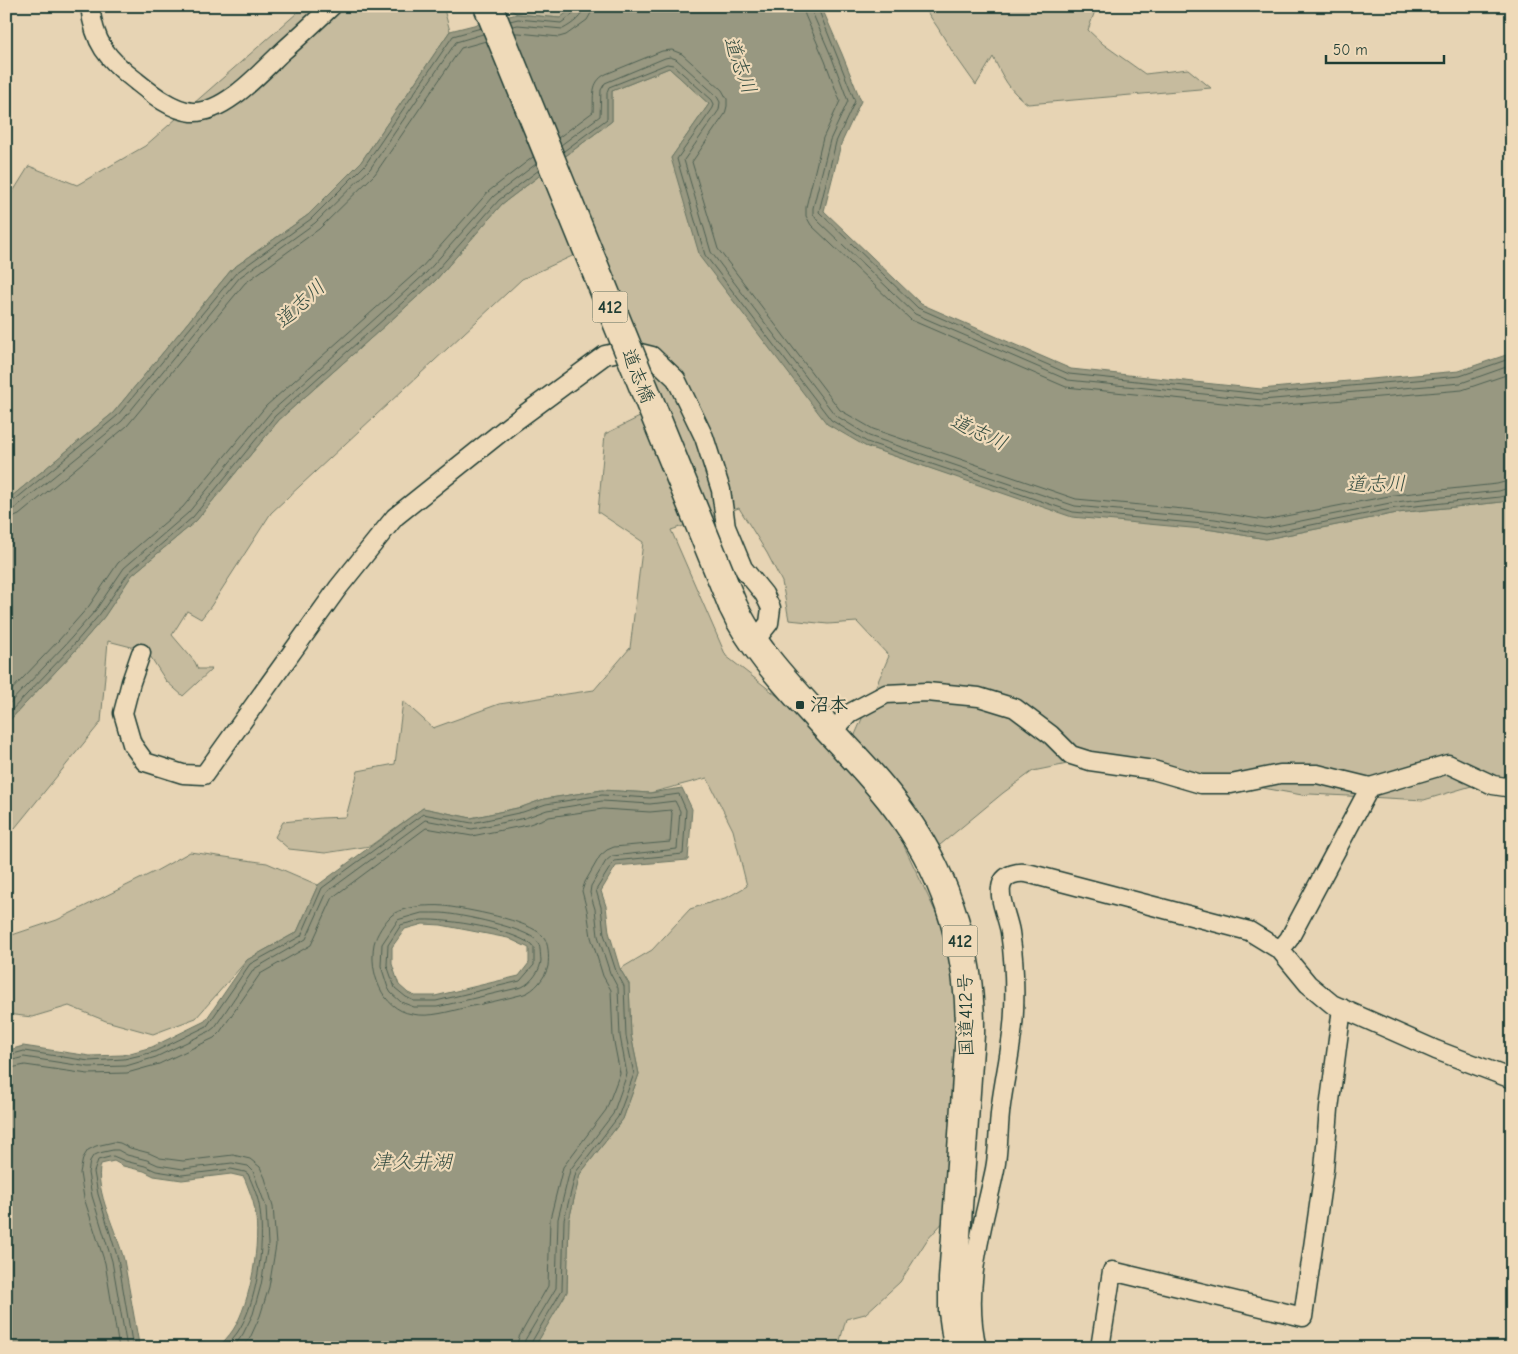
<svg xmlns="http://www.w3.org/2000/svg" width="1518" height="1354" viewBox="0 0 1518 1354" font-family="'Comic Neue','Klee One',sans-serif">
<rect width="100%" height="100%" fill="#e7d4b4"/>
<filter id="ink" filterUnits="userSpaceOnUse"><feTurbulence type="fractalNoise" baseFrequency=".02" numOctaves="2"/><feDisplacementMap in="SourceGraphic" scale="10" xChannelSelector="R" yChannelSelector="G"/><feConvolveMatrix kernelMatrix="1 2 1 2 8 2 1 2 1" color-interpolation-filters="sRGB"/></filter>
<g filter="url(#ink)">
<path fill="#c6bb9e" stroke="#727c69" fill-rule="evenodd" d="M305 6H443L450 31 361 162 308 215 232 269 113 413 6 501V203L29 166 77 185 145 146Z
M505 6H575L560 18 517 14Z
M923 6H1077L1081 8 1082 6H1113L1095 11 1088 30 1103 44 1145 74 1188 69 1211 88 1028 104C1009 91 1003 77 993 57L976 85 952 51 938 28Z
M669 68 709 104 671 158 865 446 960 478 1213 530 1266 539 1397 513 1502 502 1512 498V774L1424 800 1310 794 1302 795 1097 758 1033 771 1003 793 940 845 904 846 949 940 963 997 964 1199 927 1240 900 1282 865 1314 846 1319 838 1348H534L567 1291 569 1220 580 1174 623 1119 639 1074 631 1035 629 984 620 969 652 950 690 909 728 897 747 886 733 830 707 778 650 793 602 790 544 799 522 807 471 818 423 808 370 846 325 853 289 849 275 837 283 822 321 818 346 817 358 771 395 764 403 701 433 728 499 704 594 690 630 648 643 542 598 512 605 434 660 407 581 252 522 279 271 513 211 606 201 619 187 611 172 635 195 662 198 669H212L183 696 166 681 147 651 108 641 101 722 6 839V724L73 653 104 617 132 575 196 521 279 420 435 281 502 204 612 121V91ZM739 508 767 553 782 582 789 620 828 624 857 622 889 656 848 751 726 656 671 530Z
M190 852 267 863 318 885 297 932 247 960 196 1018 153 1034 106 1021 69 1006 32 1017 6 1014V937L57 920 156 871Z"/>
<path fill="#989881" stroke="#687462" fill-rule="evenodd" d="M575 6H821L842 54 861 101 841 144 824 211 921 304 1071 369 1261 389 1459 371 1512 353V498L1502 502 1397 513 1266 539 1213 530 1072 517 865 446 827 424 700 257 671 158 709 104 669 68 612 91V121L502 204 435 281 279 420 196 521 132 575 104 617 73 653 6 724V501L113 413 232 269 308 215 361 162 450 31 517 14 560 18Z
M682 788 692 809 688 860 616 866 601 891 606 906 609 932 620 969 629 984 631 1035 639 1074 623 1119 580 1174 569 1220 567 1292 534 1348H218C223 1342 229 1336 233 1330 251 1302 261 1242 255 1210 253 1199 248 1187 244 1177L231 1174 182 1180 154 1176 144 1171 123 1166 114 1161 101 1164C93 1189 118 1234 124 1260 129 1288 134 1316 139 1344L138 1348H6V1051L23 1046 90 1056 123 1055 152 1047 205 1021 247 960 297 932 318 885 423 808 471 818 522 807 544 799 602 790 650 793ZM423 924 441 925 508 938 529 948V963L519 976 435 996H415L408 993 399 985 392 964V947L405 929Z"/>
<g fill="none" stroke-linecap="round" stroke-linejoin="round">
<path stroke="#4f6153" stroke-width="1" d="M803 6 805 15 825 61 840 101 823 138 806 207V216L811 225 911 320 1066 387 1262 407 1462 390 1512 373
M811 6 812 12 832 58 848 101 830 140 813 208V214L817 220 915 314 1068 380 1262 400 1461 383 1512 365
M817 6 855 101 836 142 819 212 918 308 1069 374 1262 394 1460 376 1512 358
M510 21 518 19 561 23 576 12 577 6
M513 26 518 25 563 29C572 24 583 17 584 6
M515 33H519L559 37 566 35 587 20 591 13V6
M558 138 593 112C594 97 590 82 606 74L662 51 672 50 682 54 722 90 727 99V106L725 114 692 162 718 249 840 410 873 429 1076 499 1216 512 1265 520 1394 495 1497 484 1512 480
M561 145 600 116 601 90 605 83 665 58 670 57 676 59 716 95 720 102 719 110 684 160 711 252 835 415 869 436 1075 506 1215 519 1266 528 1395 502 1499 491 1512 487
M564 151 607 119V92L609 87 667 64 673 65 712 100 714 104 713 108 677 159 705 255 831 420 867 442 1073 512 1214 525 1266 534 1396 508 1500 497 1512 494
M6 505 11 503 117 416 236 273 311 219 365 165 453 36 481 28
M6 511 15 508 122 421 240 277 315 223 370 169 456 42 483 34
M6 518H12L19 515 127 426 245 283 319 229 375 174 461 48 486 41
M6 696 59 640 89 606 118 563 183 507 266 406 421 268 489 191 533 157
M6 707 65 645 95 611 124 568 188 513 271 412 426 273 494 196 536 164
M6 716 70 649 100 614 129 572 193 517 275 416 431 277 499 200 539 170
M421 906C428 906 436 905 444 906 466 909 529 920 543 936 549 943 549 957 548 966 546 977 534 991 524 994 505 999 487 1003 468 1007 450 1011 430 1018 412 1014 381 1009 369 971 374 944 376 935 385 921 392 915 399 909 412 908 421 906Z
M422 913C428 913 435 913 441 913 459 914 527 928 537 941 541 946 540 954 541 960 541 970 531 983 522 987L437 1007H414L401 1002 391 993 388 988 381 966 382 944 398 920Z
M422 920C450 919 510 929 532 945L534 948V965L520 981 436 1001H414L406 997 395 988 387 965 388 945 401 925Z
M6 1056 24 1051 89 1061 124 1059 154 1052 207 1026 250 964 301 936 322 888 423 814 472 823 523 812 546 804 602 795 650 798 679 794 686 810 683 854 614 861 596 890 601 907 604 934 616 971 624 986 626 1036 634 1074 618 1117 576 1172 564 1220 562 1290 531 1343 530 1348
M6 1062 24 1057 89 1067 126 1066 156 1057 210 1031 215 1027 254 969 306 939 327 892 425 820 472 829 525 818 547 810 602 801 650 804 675 801 680 811 677 849 612 856 606 861 591 886 590 893 595 909 598 936 610 973 618 988 620 1036 627 1074 613 1114 570 1170 558 1219 556 1288 525 1340 524 1348
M6 1069 25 1065 88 1074 127 1073 159 1064 214 1038 220 1032 260 974 311 945 333 897 426 828 472 836 527 825 549 817 603 809 650 812 671 810 672 813 670 842 614 847 607 850 600 856 585 882 582 891 587 910 591 937 603 976 611 990 613 1037 620 1073 606 1110 563 1167 550 1219 548 1286 519 1337 516 1348
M119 1348 105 1263 84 1198 80 1173 83 1158 88 1150 96 1146 114 1142 120 1143 130 1148 149 1153 160 1158 183 1161 233 1155 250 1159 260 1167 265 1178 273 1206 276 1245 269 1287 260 1316 250 1338 242 1348
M127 1348 112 1261 92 1196 88 1173 90 1161 93 1156 99 1153 113 1150H118L127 1155 147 1160 158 1165 183 1169 232 1163 248 1166 253 1171 266 1207 268 1244 261 1285 253 1314 243 1334 233 1348
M133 1348 118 1259 98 1194 94 1172 98 1160 113 1156 125 1161 145 1166 156 1171 182 1175 231 1169 245 1172 248 1174C253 1185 259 1199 260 1211 265 1245 257 1304 237 1333 233 1338 229 1343 225 1348"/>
<defs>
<path id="street" d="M90 6C94 43 107 59 136 81 151 93 171 110 192 112 224 114 260 73 282 52 299 37 315 22 332 6
M141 653 131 682 123 713 132 744 145 762 183 774 204 775 338 588 395 517 510 425 605 355 628 350 652 356 676 379 704 437 721 490 726 527 743 568 764 594 771 608 769 623 754 642
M831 733 850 713 886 694 927 692 979 697 1015 708 1051 735 1071 755 1090 761 1153 770 1201 784H1231L1280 774H1317L1370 787 1448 764 1493 785 1512 788
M1280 950 1289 939 1370 787
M977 1348C962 1287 983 1227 995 1169 999 1148 998 1126 1001 1105 1005 1074 1013 1043 1014 1011 1015 985 1014 958 1010 932 1008 919 999 900 1001 888 1003 873 1020 871 1031 874L1249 931 1280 950 1308 984 1332 1004 1436 1050 1512 1079
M1100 1348 1112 1271 1303 1317 1324 1170 1329 1109 1342 1008"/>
<path id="highway" d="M733 606C751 646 788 685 817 717 847 750 879 781 904 817 949 881 971 956 970 1034L953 1279V1312L958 1348"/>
</defs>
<use href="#street" stroke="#1f3d34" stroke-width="21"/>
<use href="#highway" stroke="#1f3d34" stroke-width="31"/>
<use href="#street" stroke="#efdab9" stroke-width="18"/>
<use href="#highway" stroke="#efdab9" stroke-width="28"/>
<defs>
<path id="highway-bridge" d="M488 6 733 606"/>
</defs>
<use href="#highway-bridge" stroke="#1f3d34" stroke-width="31" stroke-linecap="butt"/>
<use href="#highway-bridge" stroke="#efdab9" stroke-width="28"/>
</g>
</g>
<rect fill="#1f3d34" stroke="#efdab9" stroke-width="2" x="795" y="700" width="10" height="10" rx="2.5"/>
<g text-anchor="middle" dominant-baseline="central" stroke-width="4.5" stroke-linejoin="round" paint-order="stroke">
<g fill="#efdab9" stroke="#5d6c5c" stroke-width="1">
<rect x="592.5" y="291.5" width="35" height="31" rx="4"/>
<rect x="942.5" y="925.5" width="35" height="31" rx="4"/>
</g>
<g font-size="18" font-weight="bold" fill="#1f3d34">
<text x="610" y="307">412</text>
<text x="960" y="941">412</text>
</g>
<g font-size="19" fill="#1f3d34" stroke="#efdab9">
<text transform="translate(638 376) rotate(68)">道志橋</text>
<text transform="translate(966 1015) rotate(-91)">国道412号</text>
</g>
<g font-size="19" font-weight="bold" fill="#1f3d34" stroke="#efdab9" text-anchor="start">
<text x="810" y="705">沼本</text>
</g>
<g font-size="20" font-style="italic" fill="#374f43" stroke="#efdab9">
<text transform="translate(740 65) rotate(70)">道志川</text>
<text transform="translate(300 304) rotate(-43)">道志川</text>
<text transform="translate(979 432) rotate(25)">道志川</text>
<text transform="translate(1376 484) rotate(-1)">道志川</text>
<text x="412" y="1161">津久井湖</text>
</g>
</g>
<rect width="1518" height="1354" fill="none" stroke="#efdab9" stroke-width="25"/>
<rect x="12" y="12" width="1493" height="1329" fill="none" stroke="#1f3d34" stroke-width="2" filter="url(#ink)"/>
<path d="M1326 55v8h118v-8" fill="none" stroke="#1f3d34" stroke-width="2.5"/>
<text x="1333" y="55" font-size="15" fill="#1f3d34" stroke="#efdab9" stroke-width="4" paint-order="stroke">50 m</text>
</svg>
